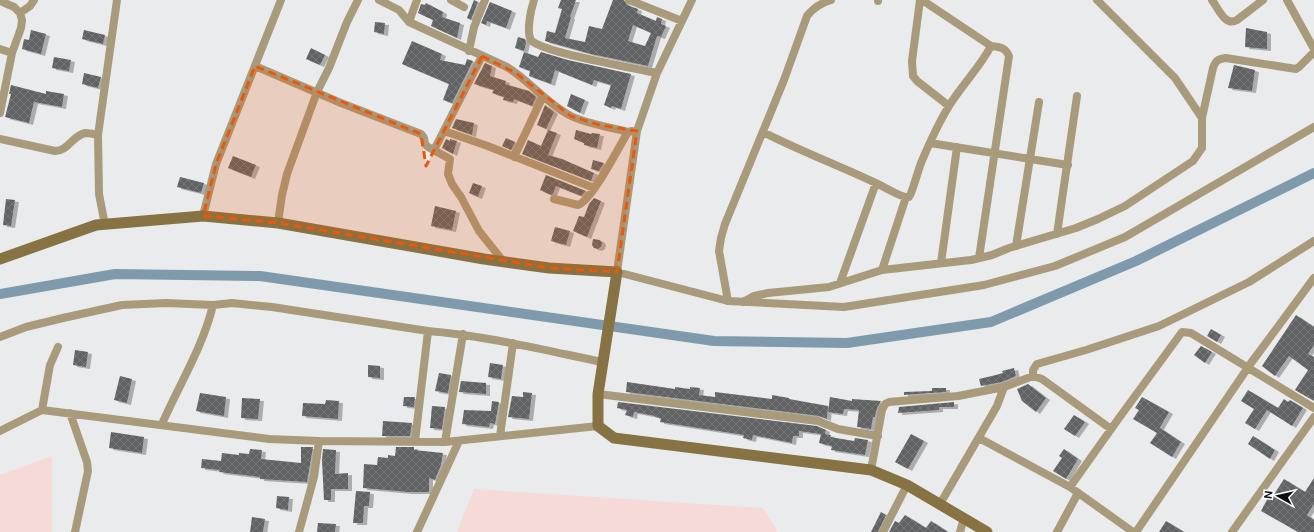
<svg xmlns="http://www.w3.org/2000/svg" width="1314" height="532" viewBox="0 0 1314 532" font-family="'DM Sans',sans-serif">
<defs>
<pattern id="building-cross-hatch" width="8" height="8" patternUnits="userSpaceOnUse"><rect width="8" height="8" fill="#616263"/><path d="M0 0l8 8M0 8l8-8" fill="none" stroke="#767778"/></pattern>
<filter id="shadow"><feDropShadow dx="4" dy="2" stdDeviation="0" flood-color="#0004"/></filter>
</defs>
<rect width="100%" height="100%" fill="#eaebed"/>
<path fill="#f5dad7" d="M52 456V532H0V475Z
M474 489 763 508 778 532H457Z"/>
<g fill="none" stroke-linecap="round" stroke-linejoin="round">
<path stroke="#7f99ad" stroke-width="10" d="M0 294 115 274 260 276 714 341 847 343 991 322 1136 261 1314 173"/>
</g>
<path fill="url(#building-cross-hatch)" fill-rule="evenodd" filter="url(#shadow)" d="M474 0 478 2 471 20 467 18Z
M561 0H576L570 17H571L565 38 585 42 589 26 602 29 613 0H624L627 5 638 9 637 13 656 21 657 17 662 19 661 24 666 26 661 37 657 36 648 66 591 54 545 41 547 31 555 33 562 9 558 8ZM633 25 651 33 645 46 628 41Z
M490 2 512 11 506 28 487 21 486 25 481 23Z
M426 3 443 12 442 17 460 23 457 38 431 26 433 20 418 13 421 4 425 5Z
M375 22 385 23 384 34 374 32Z
M1246 28 1267 32V49L1245 47Z
M31 30 46 34 41 54 22 49 24 39 29 40Z
M84 30 105 35 103 44 82 39Z
M518 37 525 39 526 43 524 51 515 48Z
M412 41 442 54 440 60 465 65 467 59 473 61 452 103 443 100 449 84 402 64Z
M311 48 325 55 320 65 306 59Z
M524 52 538 57 541 52 568 60 631 74 621 109 612 106 611 108 604 105 611 85 594 80 592 85 555 70 551 84 529 76 530 71 519 67Z
M54 57 71 60 69 71 52 68Z
M485 63 492 66 490 76 506 81 505 84 529 91 536 97 532 106 514 99 513 102 503 100 504 97 492 93 494 90 474 84Z
M1234 65 1255 70 1252 91 1228 88Z
M84 73 101 77 98 88 82 84Z
M11 85 46 94V91L64 94 62 107 34 102 29 123 5 117 11 94H9Z
M571 94 585 100 580 113 567 106Z
M545 105 554 112 546 129 537 125Z
M456 119 474 123 472 135 452 128Z
M548 130 557 133 548 155 562 159 594 173 591 181 522 154 528 140 541 146Z
M576 130 591 134 592 133 600 134 597 148 584 145V143L574 139Z
M506 138 515 142 511 150 502 146Z
M446 139 450 141V139L457 141 453 154 442 148Z
M233 156 256 165 251 177 228 168Z
M593 160 604 163 599 171 591 169Z
M546 175 586 191 581 196 556 186 553 194 551 195 540 190Z
M180 177 204 183 201 193 177 187Z
M473 183 482 186 478 197 469 193Z
M594 198 601 201 587 237 573 231 579 216 584 217 589 204Z
M6 199 15 200 11 226 3 225Z
M435 206 456 211 452 230 431 226Z
M555 227 570 231 566 245 551 241Z
M593 239 600 240 602 243 601 247 598 249 594 248 592 245Z
M1296 315 1314 327V345L1308 354 1314 357V401L1295 390 1308 370 1289 356 1275 376 1262 366Z
M1211 329 1221 335 1217 342 1207 336Z
M1201 346 1212 352 1205 363 1194 355Z
M75 350 88 352 86 367 73 365Z
M490 363 503 365 501 379 488 377Z
M368 365 380 366V378L368 377Z
M1014 368 1016 376 1002 382 981 386 979 379 996 375 1003 373 1002 371Z
M439 373 451 375 448 393 435 391Z
M120 376 132 379 127 403 114 400Z
M461 381 486 383V394L459 392Z
M627 382 675 389V387L690 389V387L700 388 699 395 715 397V392L772 399V395L789 398V399L828 406 827 419 819 416 626 392Z
M1028 384 1046 398 1036 412 1022 401 1017 389Z
M932 388H946V392L904 395V392L932 391Z
M1248 390 1278 408 1284 399 1288 402 1290 400 1303 408 1292 426 1267 410 1255 429 1245 423 1254 409 1241 401Z
M523 392 532 393 529 419 508 417 512 396 523 397Z
M200 393 226 397 224 416 196 411Z
M404 397H415L414 407 403 406Z
M830 397 852 401V399L881 401 877 408 875 417H873L871 429 857 427 859 410 844 409 843 414 828 412Z
M1142 397 1169 412 1158 431 1160 428 1181 442 1172 457 1150 443 1157 433 1133 419 1139 410 1135 408Z
M242 398 260 399 258 419 241 418Z
M326 400 339 401 338 419 302 416 303 403 325 404Z
M492 401 499 402 495 424 490 423 489 427 462 424 464 410 491 411Z
M618 402 817 426 826 430 825 434 831 435 830 437 854 441 855 438 868 440 865 455 831 450 832 446 819 443 821 434 799 431V436H793L792 443 753 435 752 440 743 438 744 435 660 422 661 418 655 417V416L634 412 633 417 625 415 627 410 617 408Z
M954 402V407H939V410L898 413 899 407Z
M432 406 445 407 442 429 430 428Z
M1074 415 1085 422 1075 436 1064 429Z
M383 421 412 423 410 436H382Z
M111 432 144 437 142 453 109 448Z
M911 434 924 441 908 469 895 462Z
M1253 436 1275 450 1270 459 1248 444Z
M301 447H313L307 482 260 479V477L219 472 220 470 201 468 202 459 221 461 222 453 239 455V453L249 454 250 449 262 450 261 459 301 463Z
M396 447H414V450L443 453 441 465 435 480 429 478V492H408L363 488 364 464 377 465 378 457 388 458V455L395 456Z
M323 449 336 450 335 474 348 473V489H331V500H324L322 460Z
M1064 449 1078 459 1066 479 1053 471 1062 458 1059 456Z
M1314 478V504L1307 515 1314 520V532H1298L1261 511 1270 494 1273 496 1284 479 1305 492Z
M356 491 370 492 369 506H364L363 523H353Z
M277 496 289 497 288 510 276 508Z
M881 512 886 515 878 532H871Z
M905 515 926 528 931 521 948 532H889L895 521 899 523Z
M252 517 265 519 263 532H250Z
M1166 521 1184 532H1159Z
M318 523 336 524 335 532H317Z"/>
<g fill="none" stroke-linecap="round" stroke-linejoin="round">
<path stroke="#a89a7b" stroke-width="8" d="M379 0 399 10 409 22 507 67C530 81 547 104 571 116 588 124 609 127 628 132
M451 0 464 7
M534 0C531 9 526 32 531 40 540 52 637 69 657 73
M629 0 682 21
M692 0 657 73 637 131 617 272 728 301 844 307 984 285 1055 266 1125 237 1314 127
M878 0V1
M920 0 912 61 913 76 917 81 949 106
M1097 0 1175 78 1202 118
M1212 0C1218 8 1225 27 1237 20L1263 0
M1287 0 1314 49
M0 1 14 7 20 13 22 20 21 28 12 53 0 113
M20 13 30 6 34 0
M409 22 417 0
M0 49 12 53
M469 51 474 27 485 0
M255 66 341 103 421 134 424 138 425 144 428 147 450 159 448 174 452 184 461 197 479 231 503 261
M444 131 485 145 594 188
M763 132C800 151 838 165 876 183
M0 139 55 151C68 151 72 136 85 133 89 133 94 134 98 135
M930 143 1068 165
M434 150 482 56
M514 157 543 96
M554 199 578 205C592 201 619 146 628 132L632 131
M203 216 216 164 281 0
M278 223 282 195 287 174 317 92 329 68 347 22 358 0
M105 225 99 194 98 135 117 0
M1057 234 1077 96
M1016 246 1039 102
M979 258 1009 56C1005 47 1000 47 991 46
M941 263 957 147
M882 270 906 197
M840 283 876 183C882 186 904 199 909 197 911 196 919 168 921 163 929 144 938 124 949 106 962 85 980 67 991 46L922 0
M728 301 719 251 721 238 725 224 784 80 807 16C814 7 821 3 831 0
M743 302 754 296 768 293 829 287 882 270 971 260 992 255 1009 248 1076 228 1098 219 1125 206 1193 161 1202 148V118L1213 68C1216 60 1218 59 1226 58L1296 69 1299 67 1314 52
M0 337 26 327 63 318 122 305 166 303 213 305 232 303 272 307 428 331
M1033 376V370L1037 364 1086 350 1159 326 1249 282 1314 241
M598 394 818 421 838 429 878 436
M42 410 50 365 58 347
M70 413 87 462 88 471 75 532
M162 424C179 385 203 347 213 305
M0 431 42 410 269 439 319 441 445 442 598 426
M500 436 513 343
M979 438 1070 487 1133 532
M415 441 428 331C487 336 544 350 602 362
M445 442 463 334
M871 470 882 410 885 404 889 402 958 396 1004 387 1033 376 1042 379 1111 429
M1070 487 1119 418 1182 332 1191 333 1314 408
M940 504 997 406 1004 387
M299 532 314 477 319 441
M417 532 459 441
M883 532 907 485
M960 532 964 518
M1057 532 1078 493
M1136 532 1251 363 1314 278
M1232 532 1314 417"/>
<path stroke="#877243" stroke-width="11" d="M0 259 96 225 203 216 278 223 484 259 549 268 617 272 598 394V426L614 438 871 470 907 485 987 532"/>
</g>
<path fill="#e8590c" fill-opacity="0.2" stroke="#e8590c" stroke-width="3" stroke-dasharray="8 5" stroke-linejoin="round" d="M482 56 516 73 571 116 600 125 637 131 617 272 549 268 278 223 203 216 216 164 255 66 421 134 426 166Z"/>
<g transform="translate(1278 496) rotate(278)" stroke="#ffffff" stroke-width="3" paint-order="stroke">
<path d="M0-3L7 15L0 10L-7 15Z" fill="#0d0d0e"/>
<text y="-6" font-size="11" font-weight="bold" text-anchor="middle" fill="#0d0d0e">N</text>
</g>
</svg>
